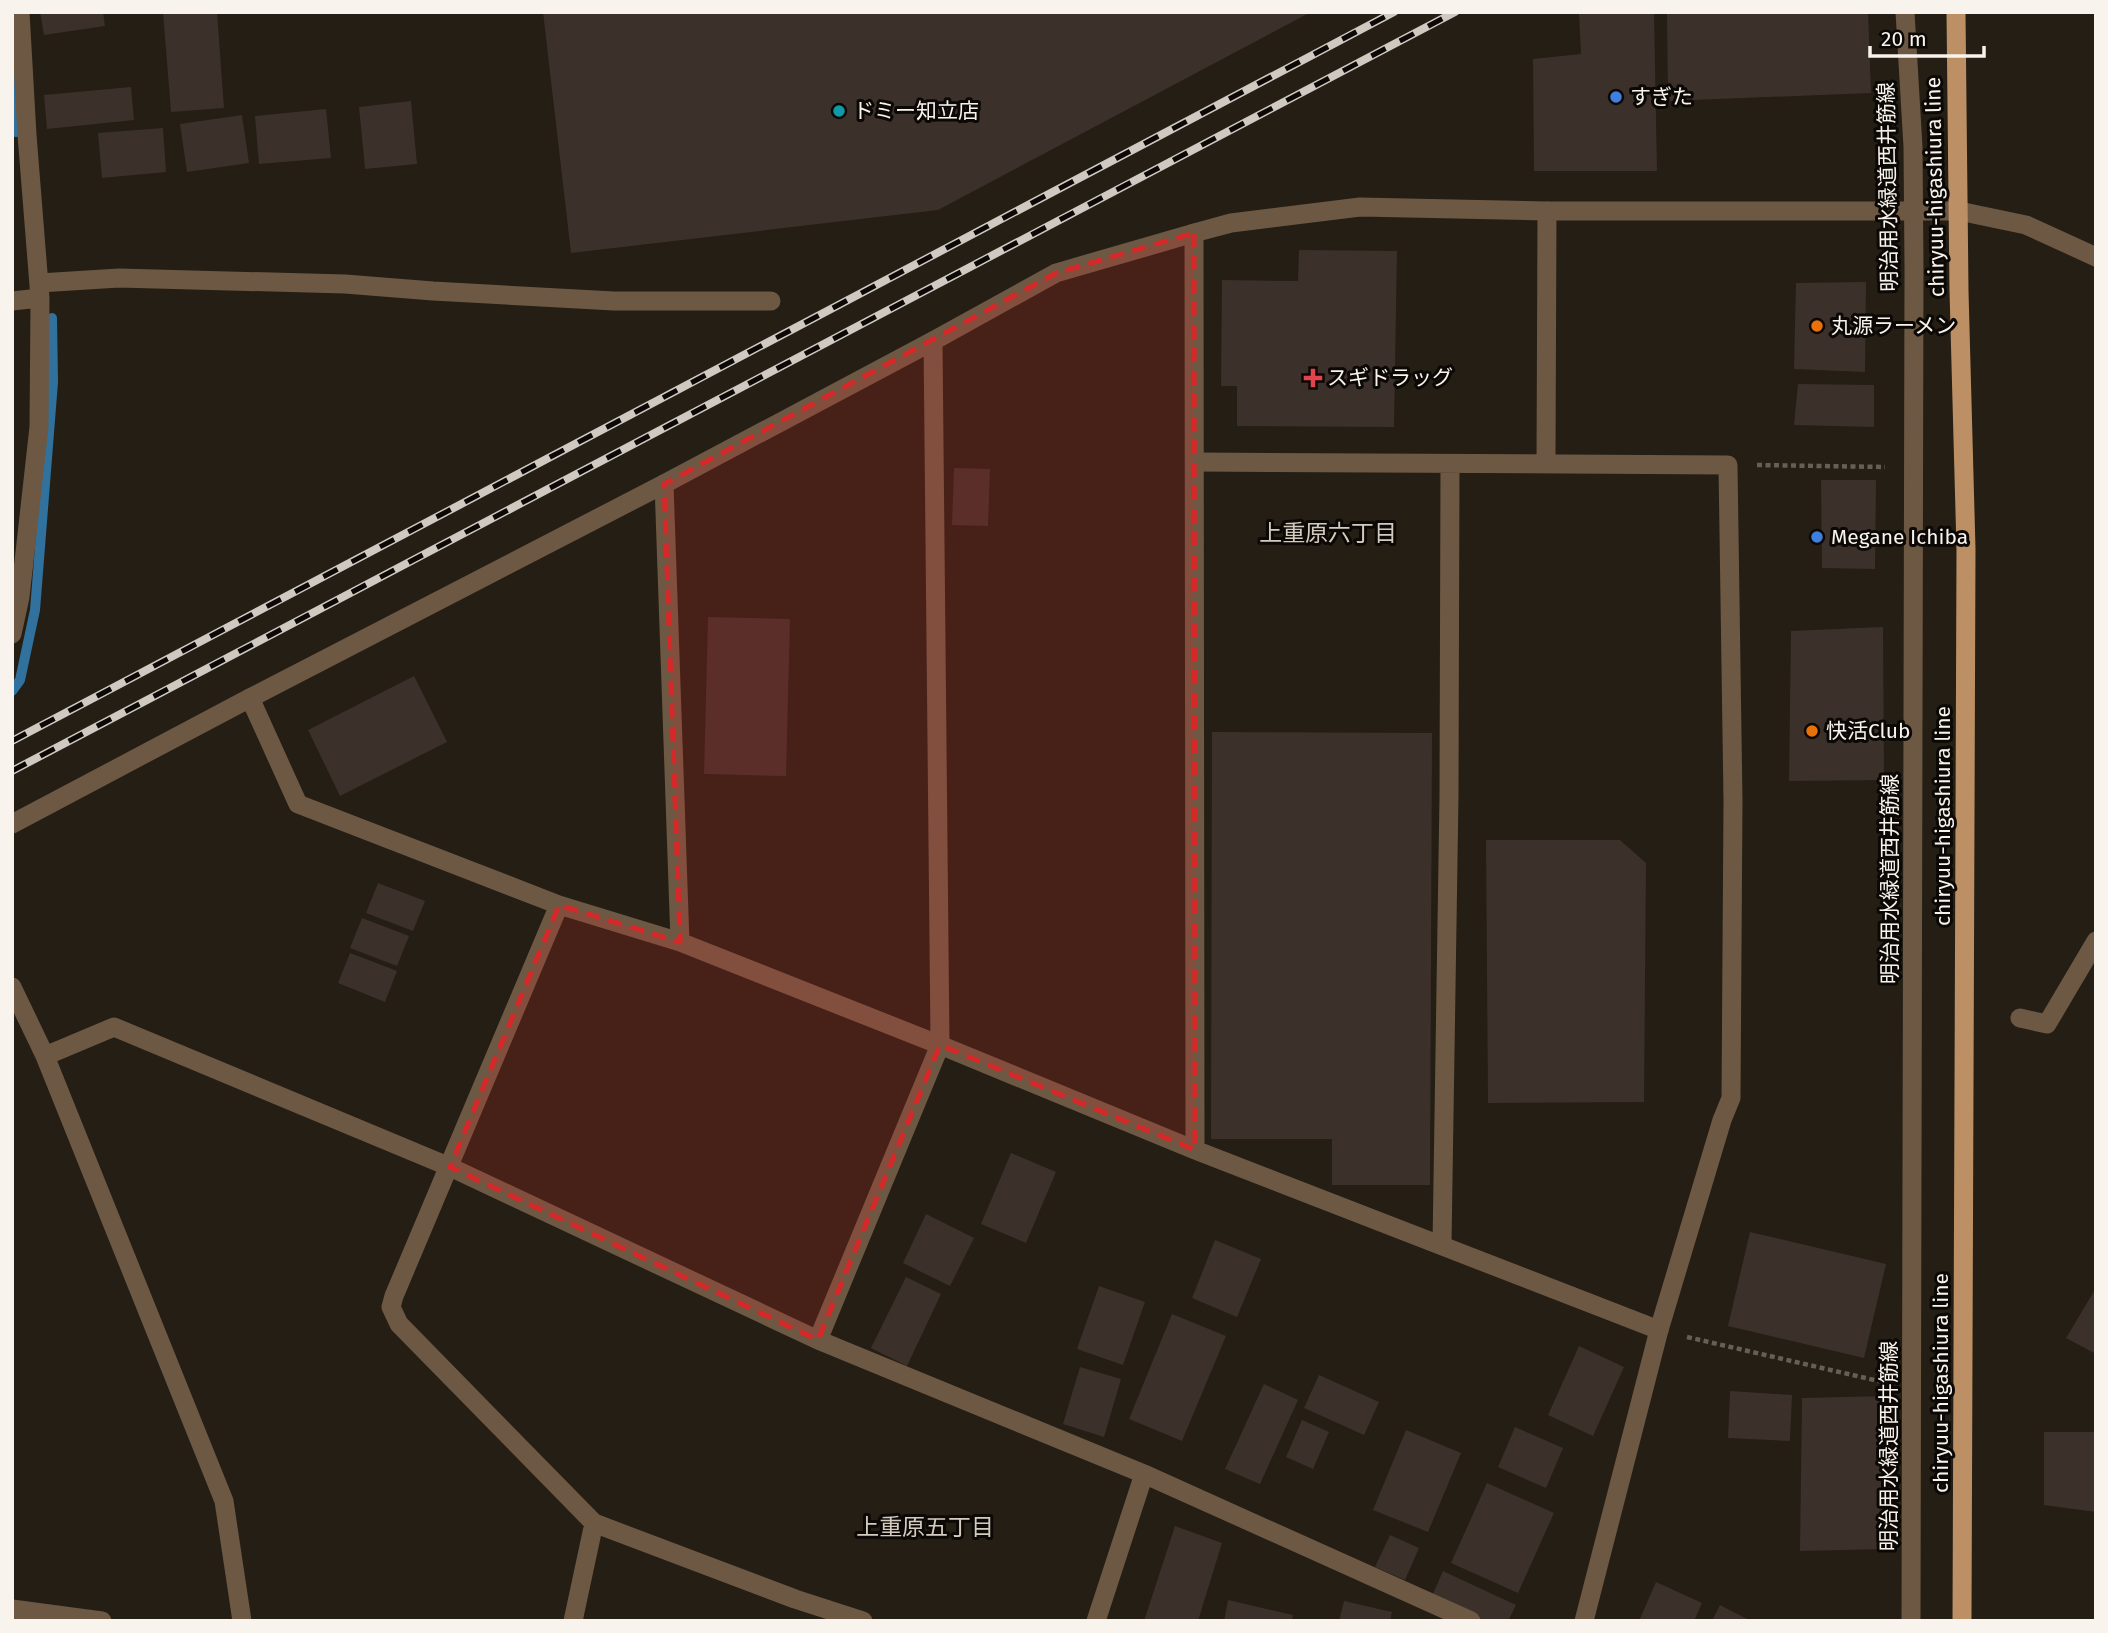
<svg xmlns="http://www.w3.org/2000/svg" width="2108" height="1633" viewBox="0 0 2108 1633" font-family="'Fira Sans','Noto Sans JP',sans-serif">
<rect width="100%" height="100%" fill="#241e14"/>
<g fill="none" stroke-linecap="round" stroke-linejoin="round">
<path stroke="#30729d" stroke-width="10" d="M12 67 16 132
M12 691 20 680 35 610 53 382 52 318"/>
</g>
<path fill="#3c302b" d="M40 12H103L105 26 44 35Z
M163 12H217L224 108 171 112Z
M543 12H1311L938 210 571 253Z
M1617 12H1654L1657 171H1534L1533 59 1581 54 1579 14Z
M1667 12H1868L1871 93 1668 101Z
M131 87 134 120 47 129 44 95Z
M411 101 417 164 365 169 359 107Z
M326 109 331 158 259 164 255 116Z
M242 115 249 163 187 172 180 124Z
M163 128 166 172 102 178 98 133Z
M1299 250 1397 251 1394 427 1237 426V386H1221L1222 280 1298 281Z
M1866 282 1865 372 1794 369 1796 283Z
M1798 384 1874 385V427L1794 425Z
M954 468 990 469 988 526 952 525Z
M1821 480H1876L1875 569 1822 568Z
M708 617 790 619 786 776 704 774Z
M1883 627 1884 780 1789 781 1791 631Z
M414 676 447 742 340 796 308 730Z
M1212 732 1432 733 1430 1185H1332V1139H1211Z
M1486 840H1620L1646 863 1644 1102 1488 1103Z
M378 883 425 901 413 931 366 913Z
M362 918 409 936 397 966 350 948Z
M350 953 397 971 385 1002 338 983Z
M1011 1153 1056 1172 1026 1243 981 1224Z
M926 1214 974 1238 950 1286 903 1263Z
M1750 1232 1886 1264 1864 1358 1728 1326Z
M1215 1240 1261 1259 1237 1317 1192 1298Z
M906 1277 941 1294 907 1366 871 1348Z
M1099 1286 1145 1302 1123 1365 1077 1349Z
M2096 1288V1354L2066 1338Z
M1172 1314 1226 1336 1182 1441 1129 1419Z
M1579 1346 1624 1367 1593 1436 1548 1415Z
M1080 1367 1121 1379 1104 1437 1063 1424Z
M1319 1375 1379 1402 1364 1435 1304 1408Z
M1264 1384 1298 1400 1260 1484 1225 1469Z
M1730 1391 1792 1395 1790 1441 1728 1438Z
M1887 1396 1885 1549 1800 1551 1802 1398Z
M1302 1420 1329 1432 1313 1469 1286 1457Z
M1515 1427 1563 1448 1546 1488 1498 1467Z
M1406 1430 1461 1453 1428 1532 1373 1510Z
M2044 1432H2096V1512L2044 1505Z
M1487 1483 1554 1513 1518 1593 1451 1563Z
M1175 1526 1222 1543 1198 1621H1144Z
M1390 1535 1419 1548 1405 1580 1375 1567Z
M1443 1571 1516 1605 1508 1621H1484L1432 1596Z
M1656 1582 1702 1603 1694 1621H1639Z
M1228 1600 1293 1615 1292 1621H1224Z
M1344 1601 1392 1612 1390 1621H1339Z
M1720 1605 1751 1621H1712Z"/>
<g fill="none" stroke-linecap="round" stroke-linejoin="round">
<path stroke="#655f56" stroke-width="4.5" stroke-dasharray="5 3.5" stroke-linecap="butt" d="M1757 465 1885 467
M1687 1337 1883 1382"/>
<path stroke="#6d5843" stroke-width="19" d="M1195 462 1728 465 1733 801 1731 1098 1722 1120 1659 1330
M1546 463 1547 211
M1442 1244 1449 796 1450 464"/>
<path stroke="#6d5843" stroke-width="19" d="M1905 12 1913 147 1914 268 1911 1621"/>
<path stroke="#6d5843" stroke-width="19" d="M1194 233 1195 1150
M39 283 119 278 345 284 433 291 614 301H771
M12 301 40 298
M664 484 680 942 559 905 394 1296 391 1307 399 1324 594 1523 795 1599 863 1621
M12 634 20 597 39 427 40 298 27 135 20 12
M250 698 298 804 559 905
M680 942 940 1045 1195 1150 1659 1330 1584 1621
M12 987 45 1056
M2020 1018 2047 1024 2096 941
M818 1340 940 1045 933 341
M12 1609 102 1621
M242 1621 224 1501 45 1056 114 1027 450 1167 818 1340 1144 1474
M573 1621 594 1523
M1096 1621 1144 1474 1471 1621"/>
<path stroke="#6d5843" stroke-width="19" d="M12 824 250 698 664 484 933 341 1056 273 1194 233 1231 223 1360 207 1547 211H1959L2026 225 2096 257"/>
<path stroke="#bc9064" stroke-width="19" d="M1956 12 1959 291 1966 549 1962 1621"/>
<defs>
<path id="rail" d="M12 741 1394 12
M12 771 1455 12"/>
</defs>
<use href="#rail" stroke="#cfc9c2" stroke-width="8"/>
<use href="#rail" stroke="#0b0805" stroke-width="5" stroke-dasharray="16" stroke-linecap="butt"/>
</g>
<path fill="#d62828" fill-opacity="0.2" stroke="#d62828" stroke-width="5" stroke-dasharray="14 9" stroke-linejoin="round" d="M1194 233 1195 1150 940 1045 818 1340 450 1167 559 905 680 942 664 484 1056 273Z"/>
<g fill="#3f7fe0" stroke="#0b0805" stroke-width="2.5">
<circle cx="1616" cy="97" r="7"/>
<circle cx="1817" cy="537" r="7"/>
</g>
<circle fill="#0f9aa8" stroke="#0b0805" stroke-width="2.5" cx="839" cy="111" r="7"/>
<g fill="#e8710a" stroke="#0b0805" stroke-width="2.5">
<circle cx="1817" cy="326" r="7"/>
<circle cx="1812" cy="731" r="7"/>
</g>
<path fill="#e0444e" stroke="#0b0805" stroke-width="2.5" d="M1309.5 367.5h7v7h7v7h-7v7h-7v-7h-7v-7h7z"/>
<g text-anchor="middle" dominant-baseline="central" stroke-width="6" stroke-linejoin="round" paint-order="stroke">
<g font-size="21" fill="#f8f3ec" stroke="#0b0805" text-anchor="start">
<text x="1630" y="97">すぎた</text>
<text x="853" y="111">ドミー知立店</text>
<text x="1831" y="326">丸源ラーメン</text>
<text x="1327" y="378">スギドラッグ</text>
<text x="1831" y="537">Megane Ichiba</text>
<text x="1826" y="731">快活Club</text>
</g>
<g font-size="21" fill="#f8f3ec" stroke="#0b0805">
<text transform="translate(1888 187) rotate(-91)">明治用水緑道西井筋線</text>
<text transform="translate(1935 187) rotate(-91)">chiryuu-higashiura line</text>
<text transform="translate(1943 816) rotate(-90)">chiryuu-higashiura line</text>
<text transform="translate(1890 879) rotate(-90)">明治用水緑道西井筋線</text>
<text transform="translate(1941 1383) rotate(-90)">chiryuu-higashiura line</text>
<text transform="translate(1889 1446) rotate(-90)">明治用水緑道西井筋線</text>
</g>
<g font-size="23" fill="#d4cbbf" stroke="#0b0805">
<text x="1328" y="533">上重原六丁目</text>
<text x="925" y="1527">上重原五丁目</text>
</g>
</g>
<rect width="2108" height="1633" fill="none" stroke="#f8f3ec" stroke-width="28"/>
<path d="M1870 46v10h114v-10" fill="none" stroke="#f8f3ec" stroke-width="3.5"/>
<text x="1881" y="46" font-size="21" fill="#f8f3ec" stroke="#0b0805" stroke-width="5" paint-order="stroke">20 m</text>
</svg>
